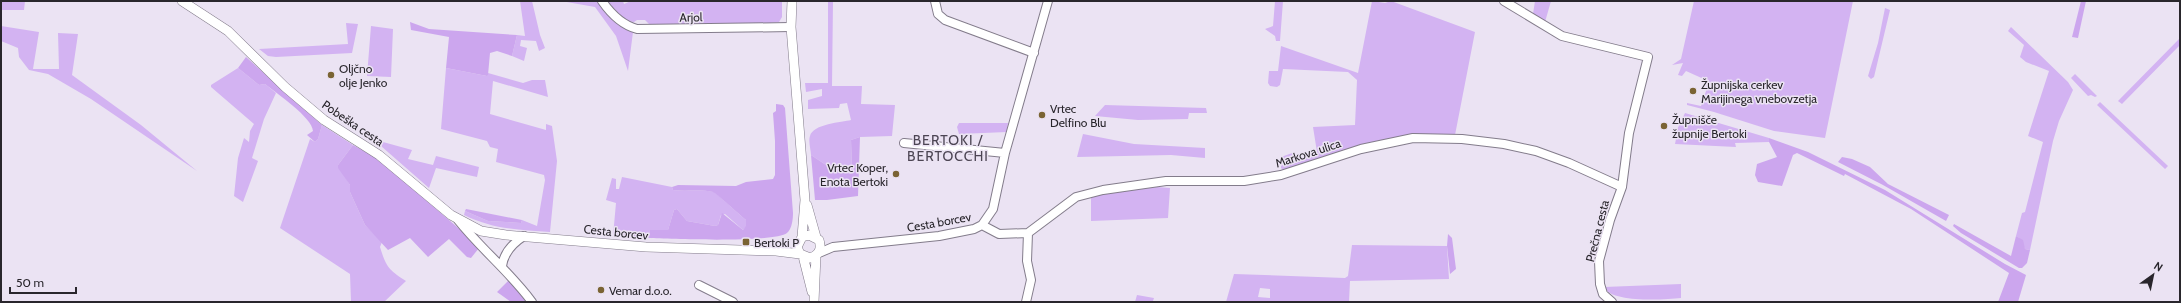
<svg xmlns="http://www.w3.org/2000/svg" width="2181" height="303" viewBox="0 0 2181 303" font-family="Cabin,sans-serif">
<rect width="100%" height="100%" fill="#ebe3f3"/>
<path fill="#d3b3f2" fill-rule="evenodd" d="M1 1H25L24 10H1Z
M520 1H532L540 35 545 48 539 51 536 41 521 40 520 46 527 48 524 61 512 56 517 35 525 36Z
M561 1H598L615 22 633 32 628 71 616 36 595 7Z
M608 1H623L624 4 631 1H782V17L779 22C736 28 692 28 650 25L645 20H637L634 22C622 22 614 10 608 1Z
M828 1H833L832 86H862L861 104 895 105 892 136 860 137 851 140 852 171 850 174 826 165 811 155C811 150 808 141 810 136 813 124 842 122 851 120L847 103 840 104 839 108 808 109V100L822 96V89L806 92 805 83H828Z
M1275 1H1283L1280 41H1276L1275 36 1265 29 1273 26Z
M1372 1 1385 3 1391 1 1475 32 1455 135C1423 135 1394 137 1363 145 1336 152 1310 165 1283 170L1281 168V157L1295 152 1297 159 1317 152 1313 127 1355 125 1357 80 1348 72 1283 69 1280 85 1277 87 1270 86 1268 83 1269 71H1278L1281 46 1358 73Z
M1535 1H1551L1545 22 1533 14Z
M1694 1H1853L1825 138 1774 131 1714 112 1687 105V103L1701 106 1707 88 1705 87 1706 80 1686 71 1682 76 1678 75 1683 63 1672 65 1681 59Z
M1885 8 1890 10 1874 77 1871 79 1868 76 1878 43Z
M346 23 358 24 352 53 276 57 268 56 259 49 348 44Z
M1 26 39 32 33 69H59L58 33 78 34 72 75 141 125 197 171 91 99 48 74 29 70 19 57 18 48 1 41Z
M371 26 393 29 391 77 367 76Z
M2011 27 2068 82 2073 90 2059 121 2053 141 2030 250 2025 249 2019 238 2016 236 2022 213 2025 212 2043 142 2028 136 2049 71 2026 62 2020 57 2024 45 2008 31Z
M2180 38V45L2122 104 2118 101Z
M238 68 259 85 265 84 276 93 264 119 252 158 258 161 243 202 234 196 238 158 244 138 249 142 250 131 254 124 211 87V85Z
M446 68 487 76 488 73 523 83 532 80H545L548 97 493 81 490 114 546 130V124L552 126 557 161 550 232C519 230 492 229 464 215L465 211 488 221 521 223 522 220 537 226 545 180 544 175 496 162 498 149 490 147 487 141 441 129Z
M2075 74 2097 96 2095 97 2091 95 2088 96 2071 78Z
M2100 102 2168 166 2165 169 2097 105Z
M1105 105 1206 108 1207 113H1189L1188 119 1138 120 1095 116Z
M1685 113 1769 138V142L1735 143 1736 147 1675 144 1676 139 1673 138Z
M959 123H1008L1007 132 959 134 957 127Z
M322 125 353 145 338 165 350 185V192L365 225 382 242 380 247C386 267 389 270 406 281L384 302H351L350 274 280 228 310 139 315 142 318 139Z
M1083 134 1134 144 1205 148V158L1171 155 1077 157Z
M383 142 412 150 408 159 433 165 436 156 479 167 477 177 436 168 429 188 381 146Z
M622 177 672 187 673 190C686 192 700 189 714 192 716 193 741 216 746 220L747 226 743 230 725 214 721 215 718 225 715 226 687 221 677 209 674 210 668 230H650L649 238 613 236 616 203 606 200 612 178 616 179V189H619Z
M1157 187 1170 188 1168 218 1091 221V196Z
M1352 245 1447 246 1449 279 1350 281 1349 302H1226L1234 274 1345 278 1348 276ZM1260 288 1270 289V298L1258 297Z
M1681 284V298C1663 300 1611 303 1604 287Z
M1137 295 1154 298 1153 301 1157 302H1135Z"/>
<path fill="#cca6ee" d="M2081 1H2086L2078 38 2072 37Z
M410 22 429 29 517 35 512 56 497 51 490 53 488 75 487 76 446 68 449 37 411 30Z
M246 57 322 125 318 139 315 142 307 135 313 131C312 117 277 94 265 84L259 85 238 68Z
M776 104 783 105 785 108 793 213C793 219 792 229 787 233 774 243 670 239 649 238L650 230H668L674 210 677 209 687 221 715 226 718 225 722 213 743 230 746 226V220C741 216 716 193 713 192 700 189 686 192 673 190L672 187 678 185 736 186 746 182 773 179 775 175V141L773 113 776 111Z
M860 137 858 196 827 200H815L811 155 826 165 850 174 852 171 851 140Z
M1769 138 1808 152 1885 190 2005 264 2026 275 2018 302H1998L2009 273 1911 209 1845 174 1844 176 1797 153 1793 155 1782 186 1758 182 1755 175 1757 164 1777 157 1769 142Z
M353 145 375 157 390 169 464 233 479 248 471 258 467 257 449 239 428 257 410 238 388 250 365 225 350 192V185L338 168V165Z
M1842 157 1852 159 1870 167 1888 184 1949 215 1946 221 1883 185 1838 162Z
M466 209 522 220 521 223 488 221 465 211Z
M1954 224 2011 256 2016 236 2023 240 2025 249 2030 250 2027 263 2022 268H2019L1961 233 1953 226Z
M1448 234 1452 238 1456 269 1450 274 1447 246Z
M509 280 526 302H511L497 292Z"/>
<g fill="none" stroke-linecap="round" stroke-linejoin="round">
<defs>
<path id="minor" d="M602 1C611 14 622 25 637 29L791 27
M935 1 938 14 945 20 1034 53
M1504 1 1562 36 1648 57 1629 133 1622 187 1610 220 1599 261 1600 284 1603 294 1612 302
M904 143 1005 153
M458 220C481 249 510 272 532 302
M982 225 999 234 1028 233 1076 197 1103 190 1166 181H1244L1281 175 1361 149 1413 138 1462 139 1504 144 1536 151 1569 163 1622 187
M819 253 833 247 939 236 974 229 982 225 993 209 1005 153 1048 1
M502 266C504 252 513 243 524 236
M699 285 733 302
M1026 302 1031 280 1027 261 1028 233"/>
<path id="tertiary" d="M182 1 228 31 285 87 324 120 379 155 451 215 481 231 506 235 646 247 776 251 800 254 810 258C819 255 822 249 819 240L809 235 802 237 797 247 800 254
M792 1 791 27 805 200 802 237
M807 205 816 237
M803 256 812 292
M814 302 816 255"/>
</defs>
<use href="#minor" stroke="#837c8b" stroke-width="10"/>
<use href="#tertiary" stroke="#837c8b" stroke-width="10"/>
<use href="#minor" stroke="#fff" stroke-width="8"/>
<use href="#tertiary" stroke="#fff" stroke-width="9"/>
</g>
<g fill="#7a6333" stroke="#ebe3f3" stroke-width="1.5">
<circle cx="331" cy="75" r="4"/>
<circle cx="1693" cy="91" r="4"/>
<circle cx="1042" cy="115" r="4"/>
<circle cx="1664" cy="126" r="4"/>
<circle cx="896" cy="174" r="4"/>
<rect x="742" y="238" width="8" height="8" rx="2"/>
<circle cx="601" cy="290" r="4"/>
</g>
<g text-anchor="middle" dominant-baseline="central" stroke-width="3" stroke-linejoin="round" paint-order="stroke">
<g font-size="12" fill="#29262c" stroke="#ebe3f3">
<text transform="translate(691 17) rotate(-1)">Arjol</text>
<text transform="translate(353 123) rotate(34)">Pobeška cesta</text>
<text transform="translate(1308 153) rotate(-18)">Markova ulica</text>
<text transform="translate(939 222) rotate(-10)">Cesta borcev</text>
<text transform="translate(1597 231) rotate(-76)">Prečna cesta</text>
<text transform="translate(616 232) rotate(6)">Cesta borcev</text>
</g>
<g font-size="12" fill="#29262c" stroke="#ebe3f3" text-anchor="start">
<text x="339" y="68">Oljčno<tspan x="339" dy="14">olje Jenko</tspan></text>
<text x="1701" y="84">Župnijska cerkev<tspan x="1701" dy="14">Marijinega vnebovzetja</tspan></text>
<text x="1050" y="108">Vrtec<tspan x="1050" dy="14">Delfino Blu</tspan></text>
<text x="1672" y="119">Župnišče<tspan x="1672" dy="14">župnije Bertoki</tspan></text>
<text x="888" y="167" text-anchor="end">Vrtec Koper,<tspan x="888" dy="14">Enota Bertoki</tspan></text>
<text x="754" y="242">Bertoki P</text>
<text x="609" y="290">Vemar d.o.o.</text>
</g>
<g font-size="14" letter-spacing="1" fill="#4c4553" stroke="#ebe3f3">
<text x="948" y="140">BERTOKI /<tspan x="948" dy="16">BERTOCCHI</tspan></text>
</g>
</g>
<rect width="2181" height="303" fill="none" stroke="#29262c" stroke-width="4"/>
<g transform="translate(2153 275) rotate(33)" stroke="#ebe3f3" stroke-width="3" paint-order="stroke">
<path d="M0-3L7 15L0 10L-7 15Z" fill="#29262c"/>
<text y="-6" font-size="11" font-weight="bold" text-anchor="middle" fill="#29262c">N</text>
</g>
<path d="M10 287v6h66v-6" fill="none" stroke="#29262c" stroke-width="2"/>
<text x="16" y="287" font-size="12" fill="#29262c" stroke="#ebe3f3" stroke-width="3" paint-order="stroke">50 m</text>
</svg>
